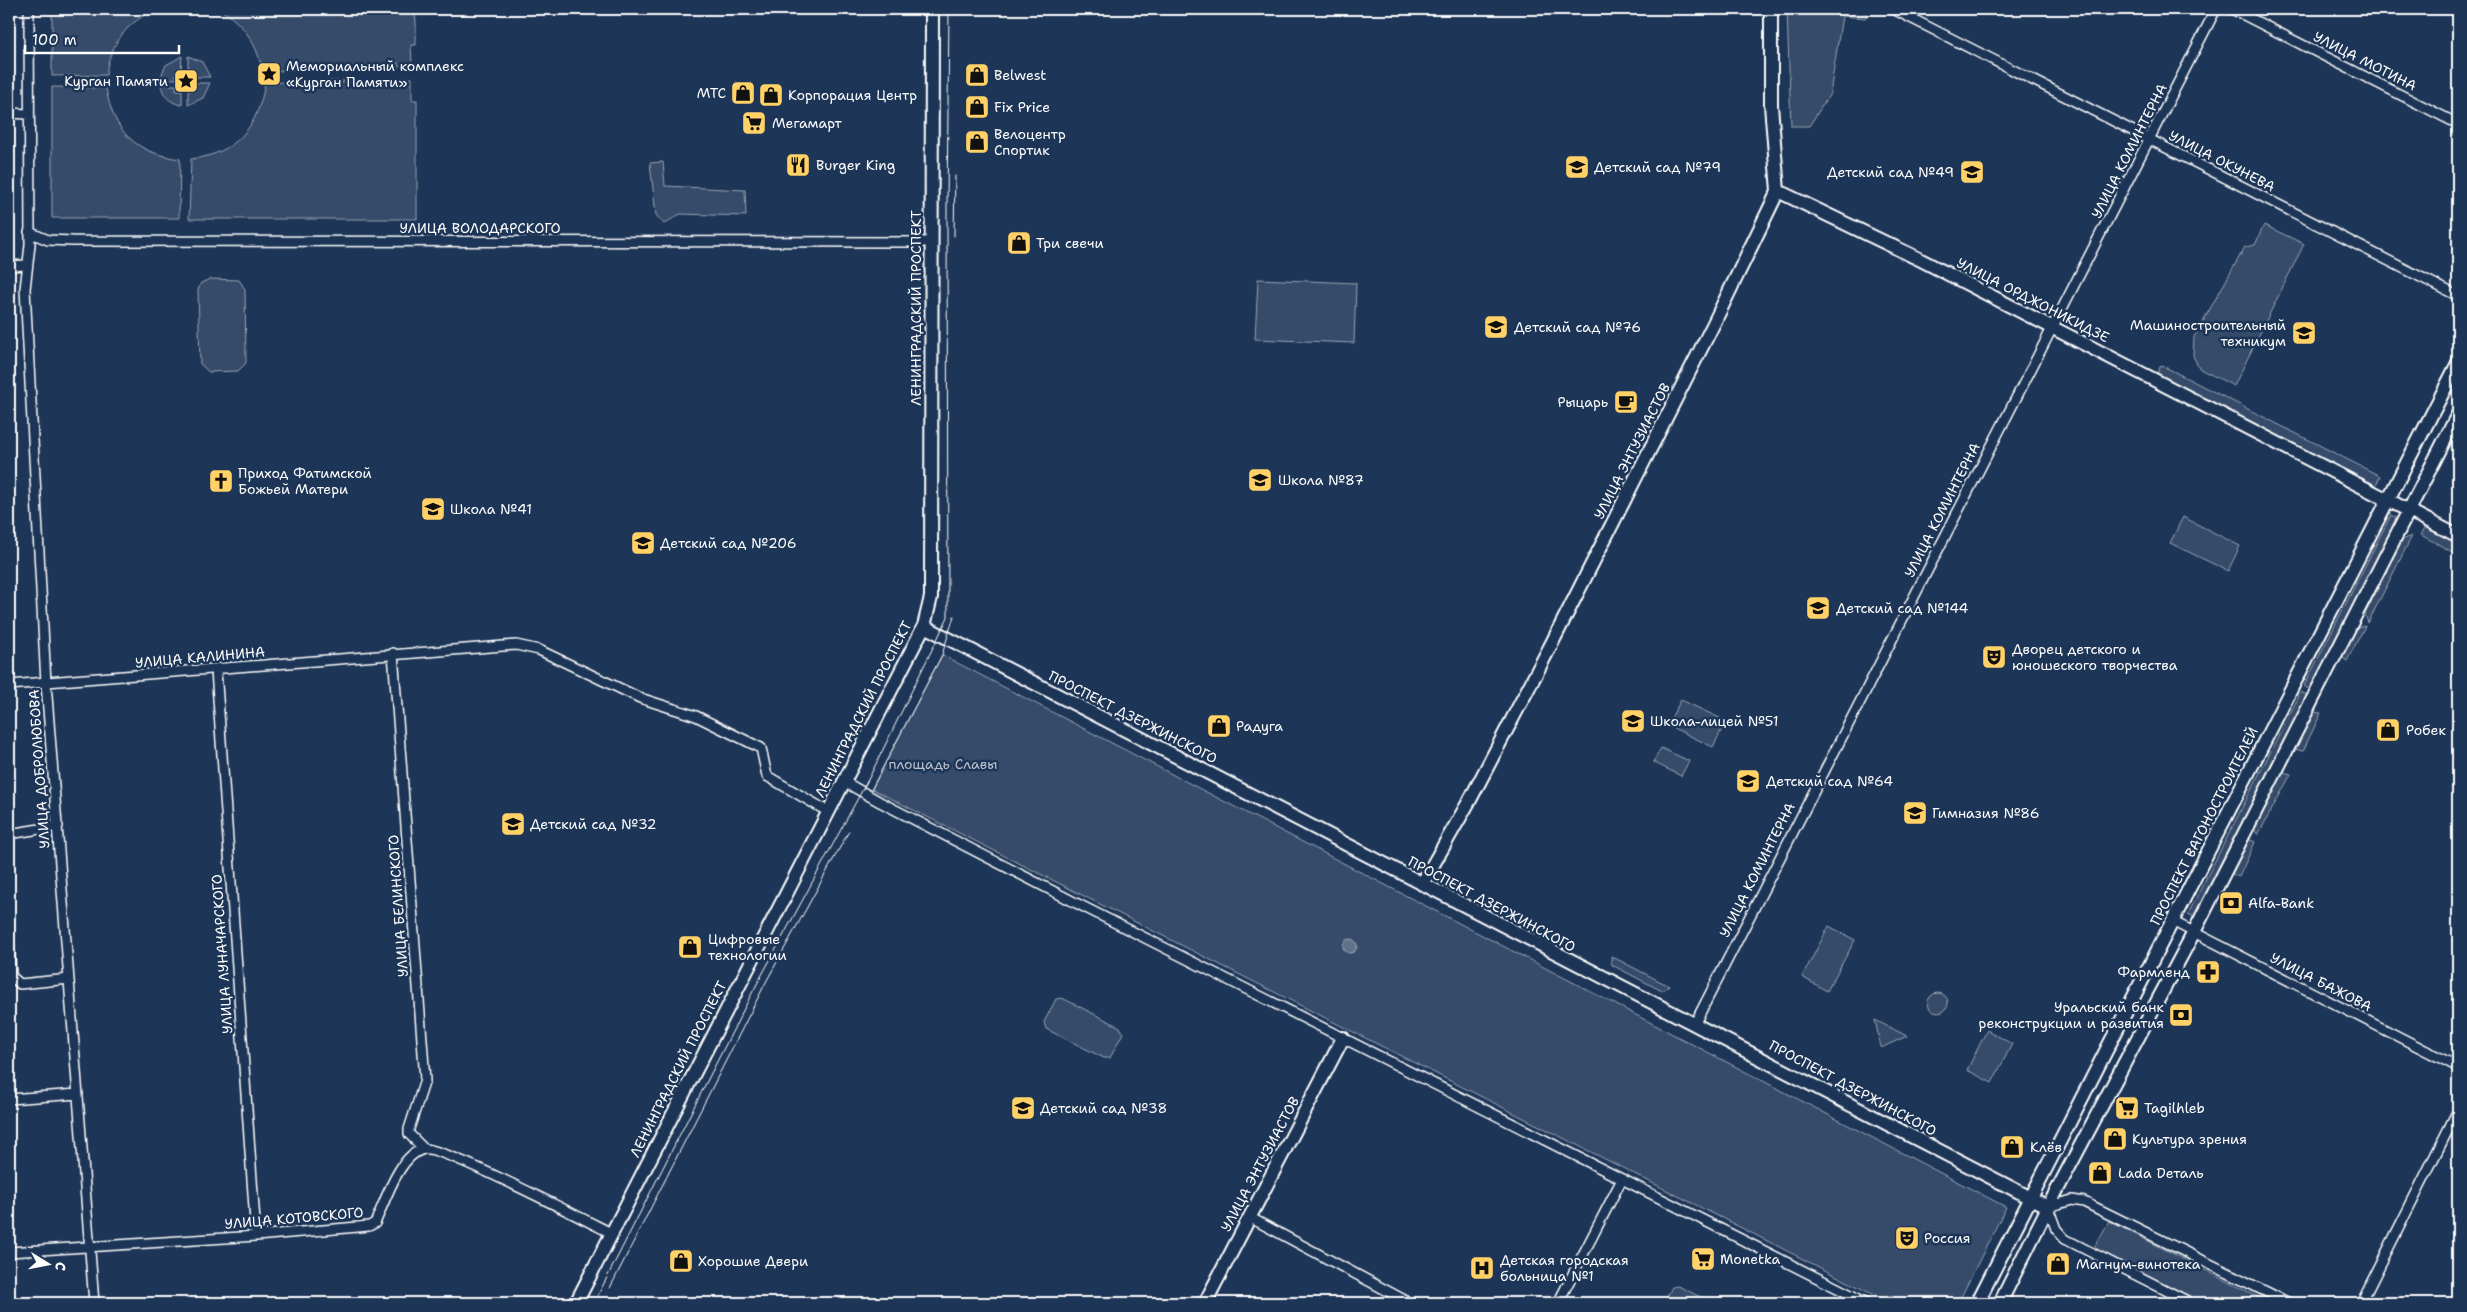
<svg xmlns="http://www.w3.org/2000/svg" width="2467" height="1312" viewBox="0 0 2467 1312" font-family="'Shantell Sans',sans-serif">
<rect width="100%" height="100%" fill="#1d3557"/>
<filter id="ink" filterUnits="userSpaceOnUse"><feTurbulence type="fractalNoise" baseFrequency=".02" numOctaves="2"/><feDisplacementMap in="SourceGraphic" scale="10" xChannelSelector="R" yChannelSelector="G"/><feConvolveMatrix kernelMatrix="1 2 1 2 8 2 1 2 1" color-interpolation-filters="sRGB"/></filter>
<g filter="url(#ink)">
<path fill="#364b69" stroke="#9aa5b4" d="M52 9H157C128 21 109 44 106 75L52 76Z
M219 9H413L416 20V45H411L412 65 398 66V63H392V66L379 67V64H373V67L355 65V68H342V66H337V68L324 69V67H318V69L305 70V68H300V70L283 69 282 71H262C258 44 243 23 219 9Z
M1787 9H1861L1868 15 1865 18 1842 16 1830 94 1809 126H1791Z
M182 56 181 72 176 73V79L160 78 166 65Z
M188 56 202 62 210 77H194V72H188Z
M393 78V81H399V78H412V100H417V219H189L191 159C236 154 258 127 265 83L283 82 284 85 301 82V84H306V82L319 81 320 84 325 83V81H338V83H343V80H356V82L374 79V82L380 81V79Z
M194 83H210L203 98 188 105V90H194Z
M161 85H176V90H182V105C170 103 163 96 161 85Z
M52 87 106 88C113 132 136 153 180 159L179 218H52Z
M663 162 665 186 745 190 746 216 680 214 664 224 656 215 650 163Z
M2264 225 2304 244 2234 386 2200 369 2193 356 2194 337 2245 247 2255 245Z
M210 279 239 280 245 289 246 363 238 371 209 372 200 364 198 290 201 283Z
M1258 279 1356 283 1354 343 1255 339Z
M2161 365 2380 476 2376 485 2157 374Z
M2391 515 2399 519 2312 691 2304 686Z
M2183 517 2240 546 2228 571 2170 543Z
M2427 524 2458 540V555L2421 535Z
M2412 536 2368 623 2365 614 2402 540Z
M2365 626 2347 661 2341 657 2357 628Z
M942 655 2006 1207 1958 1303H1890L872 789Z
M2301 692 2309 696 2197 918 2188 914Z
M1681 700 1726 721 1713 747 1667 725Z
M2312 712 2321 713 2303 751 2295 749Z
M1661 748 1689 761 1681 776 1653 762Z
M2283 772 2291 774 2258 835 2253 828Z
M2248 839 2255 842 2239 877 2232 874Z
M1829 926 1855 940 1827 991 1802 977Z
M1611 956 1669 986 1662 991 1612 965Z
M1928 1003a10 10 0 1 1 20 0a10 10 0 1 1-20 0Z
M1062 998 1120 1027 1123 1033 1110 1058H1104L1046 1029 1044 1022 1056 999Z
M1875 1020 1907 1036 1881 1048Z
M1987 1030 2012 1044 1992 1083 1967 1070Z
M2109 1221 2270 1303H2204L2094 1248Z
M1678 1286 1713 1303H1664L1672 1287Z"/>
<path fill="#617289" stroke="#a0aab8" d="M1343 946a7 7 0 1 1 14 0a7 7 0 1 1-14 0Z"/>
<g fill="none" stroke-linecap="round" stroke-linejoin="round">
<defs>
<path id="street" d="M29 9 30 245 25 289 46 683 94 1303
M1893 9 2458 296
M2232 9 2458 124
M9 113 29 114
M29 232 48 240 72 241 932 242
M9 266 26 265
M393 653 425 1080 409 1129V1134L424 1149
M216 670 256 1236
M9 685 516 645 539 650 640 698 696 716 761 748 767 776 827 811
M843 781 880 802 1080 905 1867 1303
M9 834 58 826
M2172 921 2458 1067
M9 941 11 976 20 984 69 979
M1694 1025 2216 9
M9 1099 78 1094
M1249 1217 1410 1303
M9 1252 256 1236 369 1226 375 1223C385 1202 399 1154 424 1149 442 1146 585 1220 611 1233
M1558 1303 1622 1179
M2191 1303 2065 1239 2056 1229 2048 1207 2072 1200 2084 1202 2289 1303
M2361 1303 2458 1110"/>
<path id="secondary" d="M1778 191 1919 259 2458 536
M924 626 2048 1207
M1422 884 1471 798 1552 643 1715 321 1778 191 1771 105V9
M576 1303 924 626 931 597 932 9
M1205 1303 1343 1038
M1977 1303 2458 363
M2000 1303 2048 1207 2194 932 2458 414"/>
</defs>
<use href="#street" stroke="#fff" stroke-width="12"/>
<use href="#secondary" stroke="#fff" stroke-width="16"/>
<use href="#street" stroke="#1d3557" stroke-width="9"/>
<use href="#secondary" stroke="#1d3557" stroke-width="12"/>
<path stroke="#fff" stroke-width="1" d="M954 236 955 176
M871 790 942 655 954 616
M610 1288 766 982 849 831
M594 1303 751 995 870 776 948 617 947 206 949 9"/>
</g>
</g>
<defs>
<symbol id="sight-square" viewBox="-11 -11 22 22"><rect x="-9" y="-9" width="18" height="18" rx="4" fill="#ffd166" stroke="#1d3557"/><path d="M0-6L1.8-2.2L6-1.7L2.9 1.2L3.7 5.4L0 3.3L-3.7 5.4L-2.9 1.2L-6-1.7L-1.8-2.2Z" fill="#111"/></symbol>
<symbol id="shop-square" viewBox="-11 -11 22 22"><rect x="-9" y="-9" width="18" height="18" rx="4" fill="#ffd166" stroke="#1d3557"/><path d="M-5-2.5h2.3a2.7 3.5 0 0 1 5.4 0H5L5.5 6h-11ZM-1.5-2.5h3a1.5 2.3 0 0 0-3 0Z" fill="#111"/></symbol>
<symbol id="supermarket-square" viewBox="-11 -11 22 22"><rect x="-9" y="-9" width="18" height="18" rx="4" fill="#ffd166" stroke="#1d3557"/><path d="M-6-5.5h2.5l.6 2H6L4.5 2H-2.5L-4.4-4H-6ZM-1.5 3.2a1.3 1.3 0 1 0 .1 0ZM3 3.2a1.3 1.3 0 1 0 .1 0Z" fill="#111"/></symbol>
<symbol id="restaurant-square" viewBox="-11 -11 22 22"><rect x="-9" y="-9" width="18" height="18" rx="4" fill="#ffd166" stroke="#1d3557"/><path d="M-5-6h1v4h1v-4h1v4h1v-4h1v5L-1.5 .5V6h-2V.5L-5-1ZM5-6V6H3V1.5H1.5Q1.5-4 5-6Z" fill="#111"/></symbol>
<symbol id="school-square" viewBox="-11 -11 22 22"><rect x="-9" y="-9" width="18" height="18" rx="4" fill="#ffd166" stroke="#1d3557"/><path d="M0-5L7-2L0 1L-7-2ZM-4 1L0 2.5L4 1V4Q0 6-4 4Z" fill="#111"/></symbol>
<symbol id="university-square" viewBox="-11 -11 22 22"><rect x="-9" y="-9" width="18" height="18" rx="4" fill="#ffd166" stroke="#1d3557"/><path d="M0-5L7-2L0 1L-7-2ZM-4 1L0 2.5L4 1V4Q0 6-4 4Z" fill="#111"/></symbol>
<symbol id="cafe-square" viewBox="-11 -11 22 22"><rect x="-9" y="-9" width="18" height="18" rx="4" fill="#ffd166" stroke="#1d3557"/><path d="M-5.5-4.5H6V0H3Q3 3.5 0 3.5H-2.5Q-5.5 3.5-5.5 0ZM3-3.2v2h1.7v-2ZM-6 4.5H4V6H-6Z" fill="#111"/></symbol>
<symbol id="church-square" viewBox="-11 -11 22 22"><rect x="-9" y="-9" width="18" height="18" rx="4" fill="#ffd166" stroke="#1d3557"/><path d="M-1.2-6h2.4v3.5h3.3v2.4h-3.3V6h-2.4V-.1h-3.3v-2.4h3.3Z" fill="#111"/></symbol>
<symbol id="theatre-square" viewBox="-11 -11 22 22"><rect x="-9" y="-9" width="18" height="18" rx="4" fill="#ffd166" stroke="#1d3557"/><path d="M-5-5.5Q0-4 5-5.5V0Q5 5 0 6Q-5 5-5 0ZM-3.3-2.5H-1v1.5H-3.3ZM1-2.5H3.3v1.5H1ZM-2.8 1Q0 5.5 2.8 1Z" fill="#111"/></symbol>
<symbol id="bank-square" viewBox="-11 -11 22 22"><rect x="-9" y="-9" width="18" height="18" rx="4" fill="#ffd166" stroke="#1d3557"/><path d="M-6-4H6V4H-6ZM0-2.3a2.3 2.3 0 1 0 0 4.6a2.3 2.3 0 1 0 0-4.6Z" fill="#111"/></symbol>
<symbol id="pharmacy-square" viewBox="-11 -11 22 22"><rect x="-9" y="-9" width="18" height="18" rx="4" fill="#ffd166" stroke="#1d3557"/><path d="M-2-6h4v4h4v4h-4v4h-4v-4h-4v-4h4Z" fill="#111"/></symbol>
<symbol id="hospital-square" viewBox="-11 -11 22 22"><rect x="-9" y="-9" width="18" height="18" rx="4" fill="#ffd166" stroke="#1d3557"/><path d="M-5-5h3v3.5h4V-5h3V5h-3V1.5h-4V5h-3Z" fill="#111"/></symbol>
</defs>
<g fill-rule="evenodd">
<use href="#sight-square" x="255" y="60" width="28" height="28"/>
<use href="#shop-square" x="963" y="61" width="28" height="28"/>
<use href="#sight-square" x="172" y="67" width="28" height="28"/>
<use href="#shop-square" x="729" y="79" width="28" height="28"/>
<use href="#shop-square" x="757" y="81" width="28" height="28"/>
<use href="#shop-square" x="963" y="93" width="28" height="28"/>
<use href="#supermarket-square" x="740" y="109" width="28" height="28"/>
<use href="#shop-square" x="963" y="128" width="28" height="28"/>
<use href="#restaurant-square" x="784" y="151" width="28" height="28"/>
<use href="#school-square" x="1563" y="153" width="28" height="28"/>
<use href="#school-square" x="1958" y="158" width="28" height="28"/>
<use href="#shop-square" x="1005" y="229" width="28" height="28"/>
<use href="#school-square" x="1482" y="313" width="28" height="28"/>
<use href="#university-square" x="2290" y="319" width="28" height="28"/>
<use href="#cafe-square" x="1612" y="388" width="28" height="28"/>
<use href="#school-square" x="1246" y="466" width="28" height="28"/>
<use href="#church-square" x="207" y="467" width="28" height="28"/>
<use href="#school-square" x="419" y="495" width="28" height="28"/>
<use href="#school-square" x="629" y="529" width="28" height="28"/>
<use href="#school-square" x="1804" y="594" width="28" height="28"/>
<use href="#theatre-square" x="1980" y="643" width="28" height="28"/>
<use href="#school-square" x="1619" y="707" width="28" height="28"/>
<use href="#shop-square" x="1205" y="712" width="28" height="28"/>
<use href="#shop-square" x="2374" y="716" width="28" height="28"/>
<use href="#school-square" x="1734" y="767" width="28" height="28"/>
<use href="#school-square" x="1901" y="799" width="28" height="28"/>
<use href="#school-square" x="499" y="810" width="28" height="28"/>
<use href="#bank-square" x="2217" y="889" width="28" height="28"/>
<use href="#shop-square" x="676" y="933" width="28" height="28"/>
<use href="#pharmacy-square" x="2194" y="958" width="28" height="28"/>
<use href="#bank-square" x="2167" y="1001" width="28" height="28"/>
<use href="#school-square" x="1009" y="1094" width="28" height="28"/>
<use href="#supermarket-square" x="2113" y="1094" width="28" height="28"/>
<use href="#shop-square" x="2101" y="1125" width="28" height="28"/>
<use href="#shop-square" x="1998" y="1133" width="28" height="28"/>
<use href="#shop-square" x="2086" y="1159" width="28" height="28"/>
<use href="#theatre-square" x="1893" y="1224" width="28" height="28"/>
<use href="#supermarket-square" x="1689" y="1245" width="28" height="28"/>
<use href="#shop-square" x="667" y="1247" width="28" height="28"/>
<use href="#shop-square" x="2044" y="1250" width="28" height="28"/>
<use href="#hospital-square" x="1468" y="1254" width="28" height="28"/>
</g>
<g text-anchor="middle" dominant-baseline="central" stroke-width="5" stroke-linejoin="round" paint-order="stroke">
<g font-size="14" fill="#fff" stroke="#1d3557">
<text transform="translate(2365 61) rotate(27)">УЛИЦА МОТИНА</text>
<text transform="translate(2129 151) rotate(-63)">УЛИЦА КОМИНТЕРНА</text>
<text transform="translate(2222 161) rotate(27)">УЛИЦА ОКУНЕВА</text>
<text x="480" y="228">УЛИЦА ВОЛОДАРСКОГО</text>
<text transform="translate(2033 300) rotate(27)">УЛИЦА ОРДЖОНИКИДЗЕ</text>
<text transform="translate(916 308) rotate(-90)">ЛЕНИНГРАДСКИЙ ПРОСПЕКТ</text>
<text transform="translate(1632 451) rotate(-63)">УЛИЦА ЭНТУЗИАСТОВ</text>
<text transform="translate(1942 510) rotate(-63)">УЛИЦА КОМИНТЕРНА</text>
<text transform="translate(200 657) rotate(-5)">УЛИЦА КАЛИНИНА</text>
<text transform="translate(863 709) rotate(-63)">ЛЕНИНГРАДСКИЙ ПРОСПЕКТ</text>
<text transform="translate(1133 717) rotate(27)">ПРОСПЕКТ ДЗЕРЖИНСКОГО</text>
<text transform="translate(39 769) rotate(-94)">УЛИЦА ДОБРОЛЮБОВА</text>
<text transform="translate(2204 826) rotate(-63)">ПРОСПЕКТ ВАГОНОСТРОИТЕЛЕЙ</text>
<text transform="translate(1757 870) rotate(-63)">УЛИЦА КОМИНТЕРНА</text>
<text transform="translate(1492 904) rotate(28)">ПРОСПЕКТ ДЗЕРЖИНСКОГО</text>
<text transform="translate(398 906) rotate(-94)">УЛИЦА БЕЛИНСКОГО</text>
<text transform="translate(222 954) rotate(-94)">УЛИЦА ЛУНАЧАРСКОГО</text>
<text transform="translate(2321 982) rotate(27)">УЛИЦА БАЖОВА</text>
<text transform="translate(678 1069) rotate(-63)">ЛЕНИНГРАДСКИЙ ПРОСПЕКТ</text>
<text transform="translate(1853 1088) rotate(28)">ПРОСПЕКТ ДЗЕРЖИНСКОГО</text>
<text transform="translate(1260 1164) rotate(-62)">УЛИЦА ЭНТУЗИАСТОВ</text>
<text transform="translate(294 1218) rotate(-5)">УЛИЦА КОТОВСКОГО</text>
</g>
<g font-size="14" fill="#fff" stroke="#1d3557" text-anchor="start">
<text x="286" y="66">Мемориальный комплекс<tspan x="286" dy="16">«Курган Памяти»</tspan></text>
<text x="994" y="75">Belwest</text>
<text x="168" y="81" text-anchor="end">Курган Памяти</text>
<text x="726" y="93" text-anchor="end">МТС</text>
<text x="788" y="95">Корпорация Центр</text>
<text x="994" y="107">Fix Price</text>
<text x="772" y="123">Мегамарт</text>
<text x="994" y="134">Велоцентр<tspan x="994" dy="16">Спортик</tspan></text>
<text x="816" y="165">Burger King</text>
<text x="1594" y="167">Детский сад №79</text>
<text x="1954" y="172" text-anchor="end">Детский сад №49</text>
<text x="1036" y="243">Три свечи</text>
<text x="2286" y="325" text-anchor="end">Машиностроительный<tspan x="2286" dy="16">техникум</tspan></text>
<text x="1514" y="327">Детский сад №76</text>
<text x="1608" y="402" text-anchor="end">Рыцарь</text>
<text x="238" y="473">Приход Фатимской<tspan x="238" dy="16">Божьей Матери</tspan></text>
<text x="1278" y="480">Школа №87</text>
<text x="450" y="509">Школа №41</text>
<text x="660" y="543">Детский сад №206</text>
<text x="1836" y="608">Детский сад №144</text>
<text x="2012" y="649">Дворец детского и<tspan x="2012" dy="16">юношеского творчества</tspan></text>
<text x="1650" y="721">Школа-лицей №51</text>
<text x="1236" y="726">Радуга</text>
<text x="2406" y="730">Робек</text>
<text x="1766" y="781">Детский сад №64</text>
<text x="1932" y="813">Гимназия №86</text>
<text x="530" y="824">Детский сад №32</text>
<text x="2248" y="903">Alfa-Bank</text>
<text x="708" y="939">Цифровые<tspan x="708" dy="16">технологии</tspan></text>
<text x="2190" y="972" text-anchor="end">Фармленд</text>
<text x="2164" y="1007" text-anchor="end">Уральский банк<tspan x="2164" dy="16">реконструкции и развития</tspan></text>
<text x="1040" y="1108">Детский сад №38</text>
<text x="2144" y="1108">Tagilhleb</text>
<text x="2132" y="1139">Культура зрения</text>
<text x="2030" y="1147">Клёв</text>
<text x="2118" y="1173">Lada Dеталь</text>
<text x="1924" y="1238">Россия</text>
<text x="1720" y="1259">Monetka</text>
<text x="1500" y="1260">Детская городская<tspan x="1500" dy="16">больница №1</tspan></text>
<text x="698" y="1261">Хорошие Двери</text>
<text x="2076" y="1264">Магнум-винотека</text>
</g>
<g font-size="14" fill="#b9c0ca" stroke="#1d3557">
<text x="943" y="764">площадь Славы</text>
</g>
</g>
<rect width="2467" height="1312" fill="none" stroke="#1d3557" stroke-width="30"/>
<rect x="15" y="15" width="2437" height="1282" fill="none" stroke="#fff" stroke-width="2" filter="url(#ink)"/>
<g transform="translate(48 1264) rotate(100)" stroke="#1d3557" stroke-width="4" paint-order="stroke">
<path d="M0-4L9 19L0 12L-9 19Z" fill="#ffffff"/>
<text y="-8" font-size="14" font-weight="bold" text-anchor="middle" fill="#ffffff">С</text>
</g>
<path d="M25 45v8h154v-8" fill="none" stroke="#ffffff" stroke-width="2.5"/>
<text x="32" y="45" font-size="15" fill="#ffffff" stroke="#1d3557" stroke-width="4" paint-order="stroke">100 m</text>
</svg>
